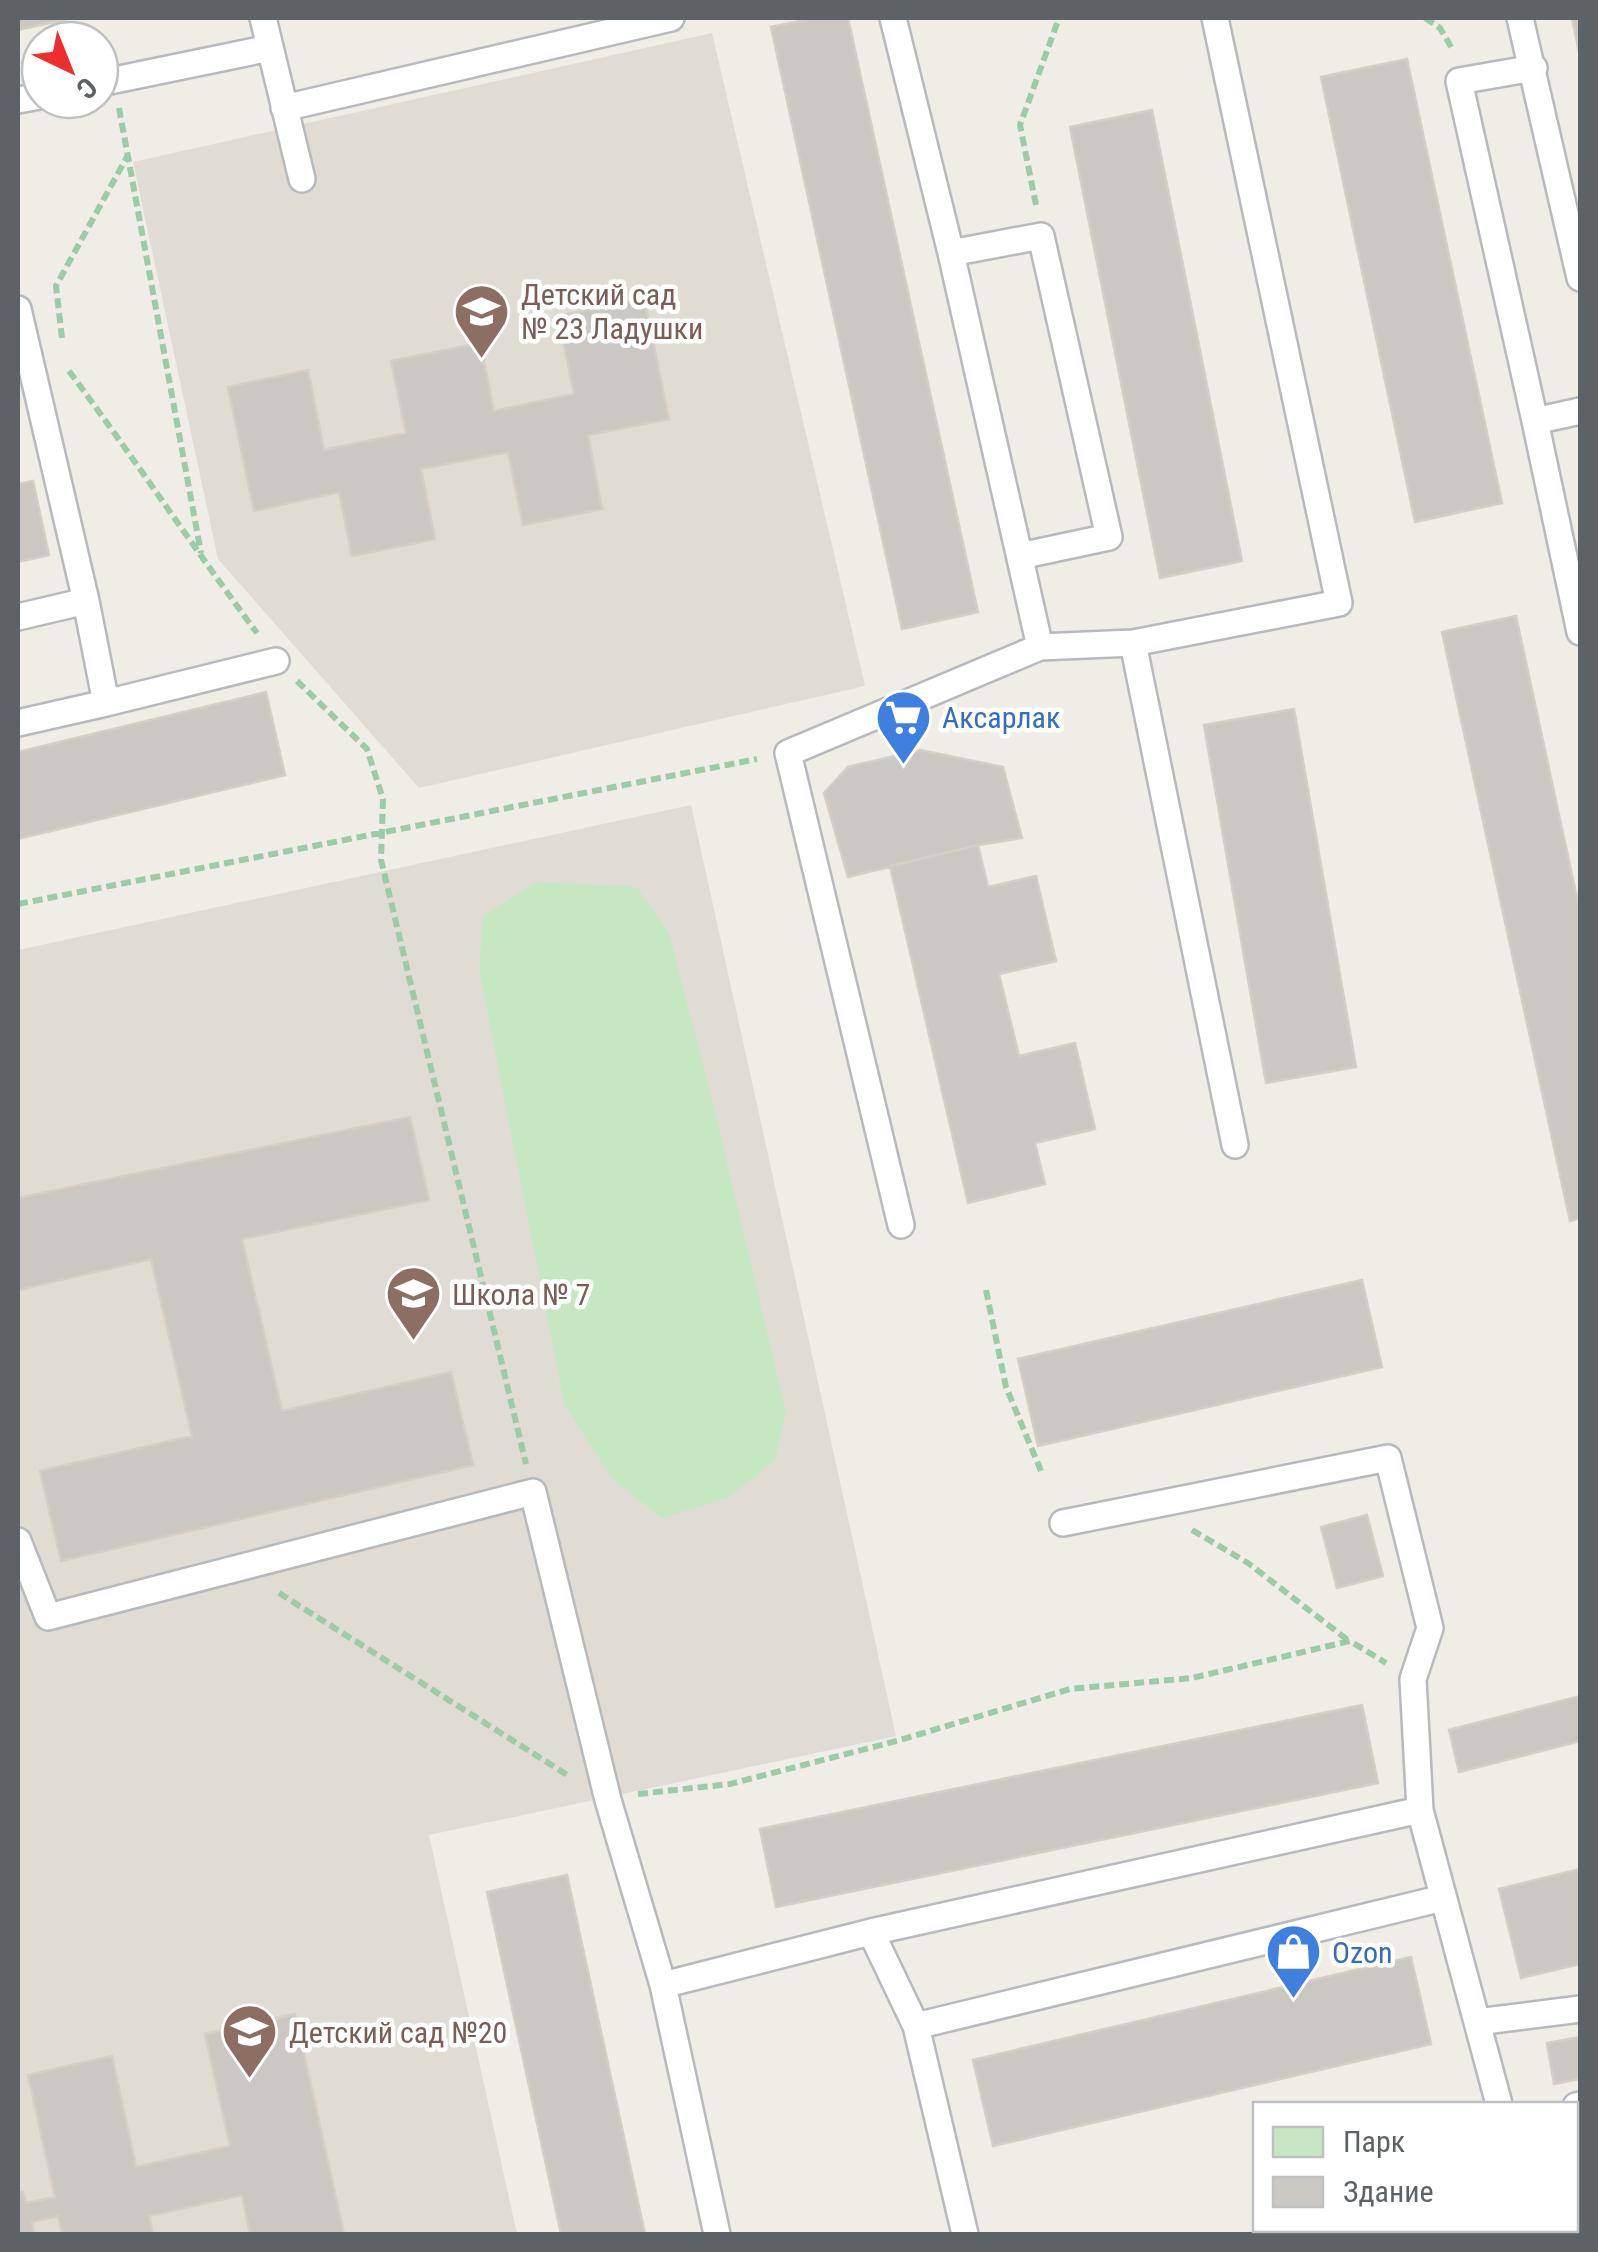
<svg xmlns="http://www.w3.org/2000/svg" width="1598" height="2252" viewBox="0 0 1598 2252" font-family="'Roboto Condensed',sans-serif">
<rect width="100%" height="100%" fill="#f0ede6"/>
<path fill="#e0dcd4" d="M712 33 865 686 419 788 218 559 133 162Z
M691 805 896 1736 429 1835 517 2234H18V950Z"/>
<path fill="#c5e8c2" d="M536 882 637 887 669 933 713 1103 786 1412 775 1460 729 1497 662 1518 612 1479 564 1404 479 970 483 916Z"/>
<path fill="#cbc7c3" stroke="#d5cec4" stroke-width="2.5" d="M18 18H72L18 30Z
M814 18H848L978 612 902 629 771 27Z
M1572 18H1580V57Z
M1407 59 1502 503 1415 522 1321 77Z
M1152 110 1242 561 1160 578 1070 127Z
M644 298 669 419 588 435 602 509 523 525 508 452 421 469 435 539 352 556 339 492 254 511 228 387 308 370 324 450 406 433 391 361 480 343 494 411 574 394 558 316Z
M33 481 49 555 18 562V484Z
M1516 616 1580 912V1218L1570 1221 1442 632Z
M266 692 285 775 18 839V752Z
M1294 709 1356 1067 1266 1083 1204 725Z
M920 750 1003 767 1022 838 978 845 848 877 824 793 848 767Z
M978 845 988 887 1036 876 1056 961 999 974 1019 1056 1075 1043 1095 1129 1035 1143 1045 1184 968 1203 890 866Z
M410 1117 429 1200 242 1239 282 1411 451 1372 473 1465 61 1561 40 1471 192 1436 151 1259 18 1290V1198Z
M1362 1280 1382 1367 1038 1446 1018 1359Z
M1367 1515 1383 1576 1337 1588 1321 1527Z
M1580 1696V1741L1459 1772 1449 1730Z
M1362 1705 1378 1783 776 1907 760 1829Z
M1580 1869V1964L1521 1978 1499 1889Z
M567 1875 645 2234H561L487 1892Z
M1411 1957 1431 2044 993 2146 973 2060Z
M295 2014 344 2234H250L242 2195 149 2216 153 2234H62L58 2216 32 2222 34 2234H18V2193L23 2192 26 2203 55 2197 28 2075 112 2056 136 2167 230 2146 205 2034Z
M1580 2037V2079L1554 2084 1547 2043Z
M1580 2161V2234H1573L1572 2230H1576V2162Z
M1420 2230H1474L1475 2234H1399Z"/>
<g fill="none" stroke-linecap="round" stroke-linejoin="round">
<defs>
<path id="lane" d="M263 18 302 179
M893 18 951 253 1040 647
M1520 18 1580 278
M1534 68 1459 81 1535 421
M100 83 270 48
M18 100 40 96
M284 108 671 18
M951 253 1041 236 1109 537 1020 556
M18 309 86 601 106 703 18 723
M1580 411 1535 421 1580 632
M18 617 86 601
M1133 643 1235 1145
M106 703 276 661
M901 1225 788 753 1040 647 1133 643 1339 603 1215 18
M1063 1523 1388 1458 1430 1628 1413 1679 1420 1810 1499 2104
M18 1541 48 1617 533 1492 608 1800 663 1985 717 2234
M871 1932 916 2026 965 2234
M663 1985 871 1932 1420 1810
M1477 2022 1580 2009
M916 2026 1443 1898
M1576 2106 1580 2105
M1530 2230 1531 2234"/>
</defs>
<use href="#lane" stroke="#b6b9bd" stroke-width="30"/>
<path stroke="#9bcca5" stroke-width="6" stroke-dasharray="10 5" stroke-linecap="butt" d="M1425 18 1440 28 1453 50
M119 108 201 553
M1036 205 1020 125 1059 18
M62 338 56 286 128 155
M69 371C134 458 193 547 257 633
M297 681 367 749 383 799 381 860 526 1464
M18 904 757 759
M986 1290 1006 1387 1041 1471
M1192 1530 1248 1563 1349 1641
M279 1593 569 1776
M638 1794 730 1784 900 1740 1070 1689 1192 1678 1350 1641 1386 1663"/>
<use href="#lane" stroke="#fff" stroke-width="25"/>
</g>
<defs>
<symbol id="school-pin" viewBox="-11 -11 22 30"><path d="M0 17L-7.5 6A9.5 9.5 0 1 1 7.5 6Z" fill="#8d6e63" stroke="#fff"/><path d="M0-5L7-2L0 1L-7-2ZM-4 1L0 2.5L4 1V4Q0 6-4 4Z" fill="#fff"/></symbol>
<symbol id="supermarket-pin" viewBox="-11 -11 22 30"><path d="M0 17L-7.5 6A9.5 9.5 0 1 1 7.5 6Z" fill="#3f7fe0" stroke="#fff"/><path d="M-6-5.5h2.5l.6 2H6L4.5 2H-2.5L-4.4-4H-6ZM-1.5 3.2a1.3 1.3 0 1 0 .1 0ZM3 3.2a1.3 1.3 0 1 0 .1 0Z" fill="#fff"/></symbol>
<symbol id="shop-pin" viewBox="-11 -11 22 30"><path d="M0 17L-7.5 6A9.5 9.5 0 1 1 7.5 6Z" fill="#3f7fe0" stroke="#fff"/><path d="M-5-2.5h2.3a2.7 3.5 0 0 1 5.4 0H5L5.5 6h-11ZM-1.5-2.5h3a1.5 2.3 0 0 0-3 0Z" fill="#fff"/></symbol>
</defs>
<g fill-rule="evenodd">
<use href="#school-pin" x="450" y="280" width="63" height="86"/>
<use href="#supermarket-pin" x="872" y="686" width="63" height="86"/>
<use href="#school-pin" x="382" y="1262" width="63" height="86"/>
<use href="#shop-pin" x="1262" y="1920" width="63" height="86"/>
<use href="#school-pin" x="218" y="2000" width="63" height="86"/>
</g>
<g text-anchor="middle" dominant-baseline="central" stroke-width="9" stroke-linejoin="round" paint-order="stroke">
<g font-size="30" fill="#785e54" stroke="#fff" text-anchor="start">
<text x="521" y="294">Детский сад<tspan x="521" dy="34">№ 23 Ладушки</tspan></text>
<text x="452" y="1294">Школа № 7</text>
<text x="289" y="2032">Детский сад №20</text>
</g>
<g font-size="30" fill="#366cbe" stroke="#fff" text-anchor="start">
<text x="942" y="717">Аксарлак</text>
<text x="1332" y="1952">Ozon</text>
</g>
</g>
<rect width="1598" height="2252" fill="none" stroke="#5d6266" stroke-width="40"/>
<rect x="1253" y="2102" width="325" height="130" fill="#ffffff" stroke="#bec0c2" stroke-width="2.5"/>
<rect x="1273" y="2127" width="50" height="30" fill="#c5e8c2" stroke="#bec0c2" stroke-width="2.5"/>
<text x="1343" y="2152" font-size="30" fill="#5d6266">Парк</text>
<rect x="1273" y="2177" width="50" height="30" fill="#cbc7c3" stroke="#bec0c2" stroke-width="2.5"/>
<text x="1343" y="2202" font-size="30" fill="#5d6266">Здание</text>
<g transform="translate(70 70) rotate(137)"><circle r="48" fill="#ffffff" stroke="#bec0c2" stroke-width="2.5"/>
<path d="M0-8L18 38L0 25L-18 38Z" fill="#ee2d2e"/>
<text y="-15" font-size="28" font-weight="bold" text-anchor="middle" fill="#5d6266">С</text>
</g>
</svg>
